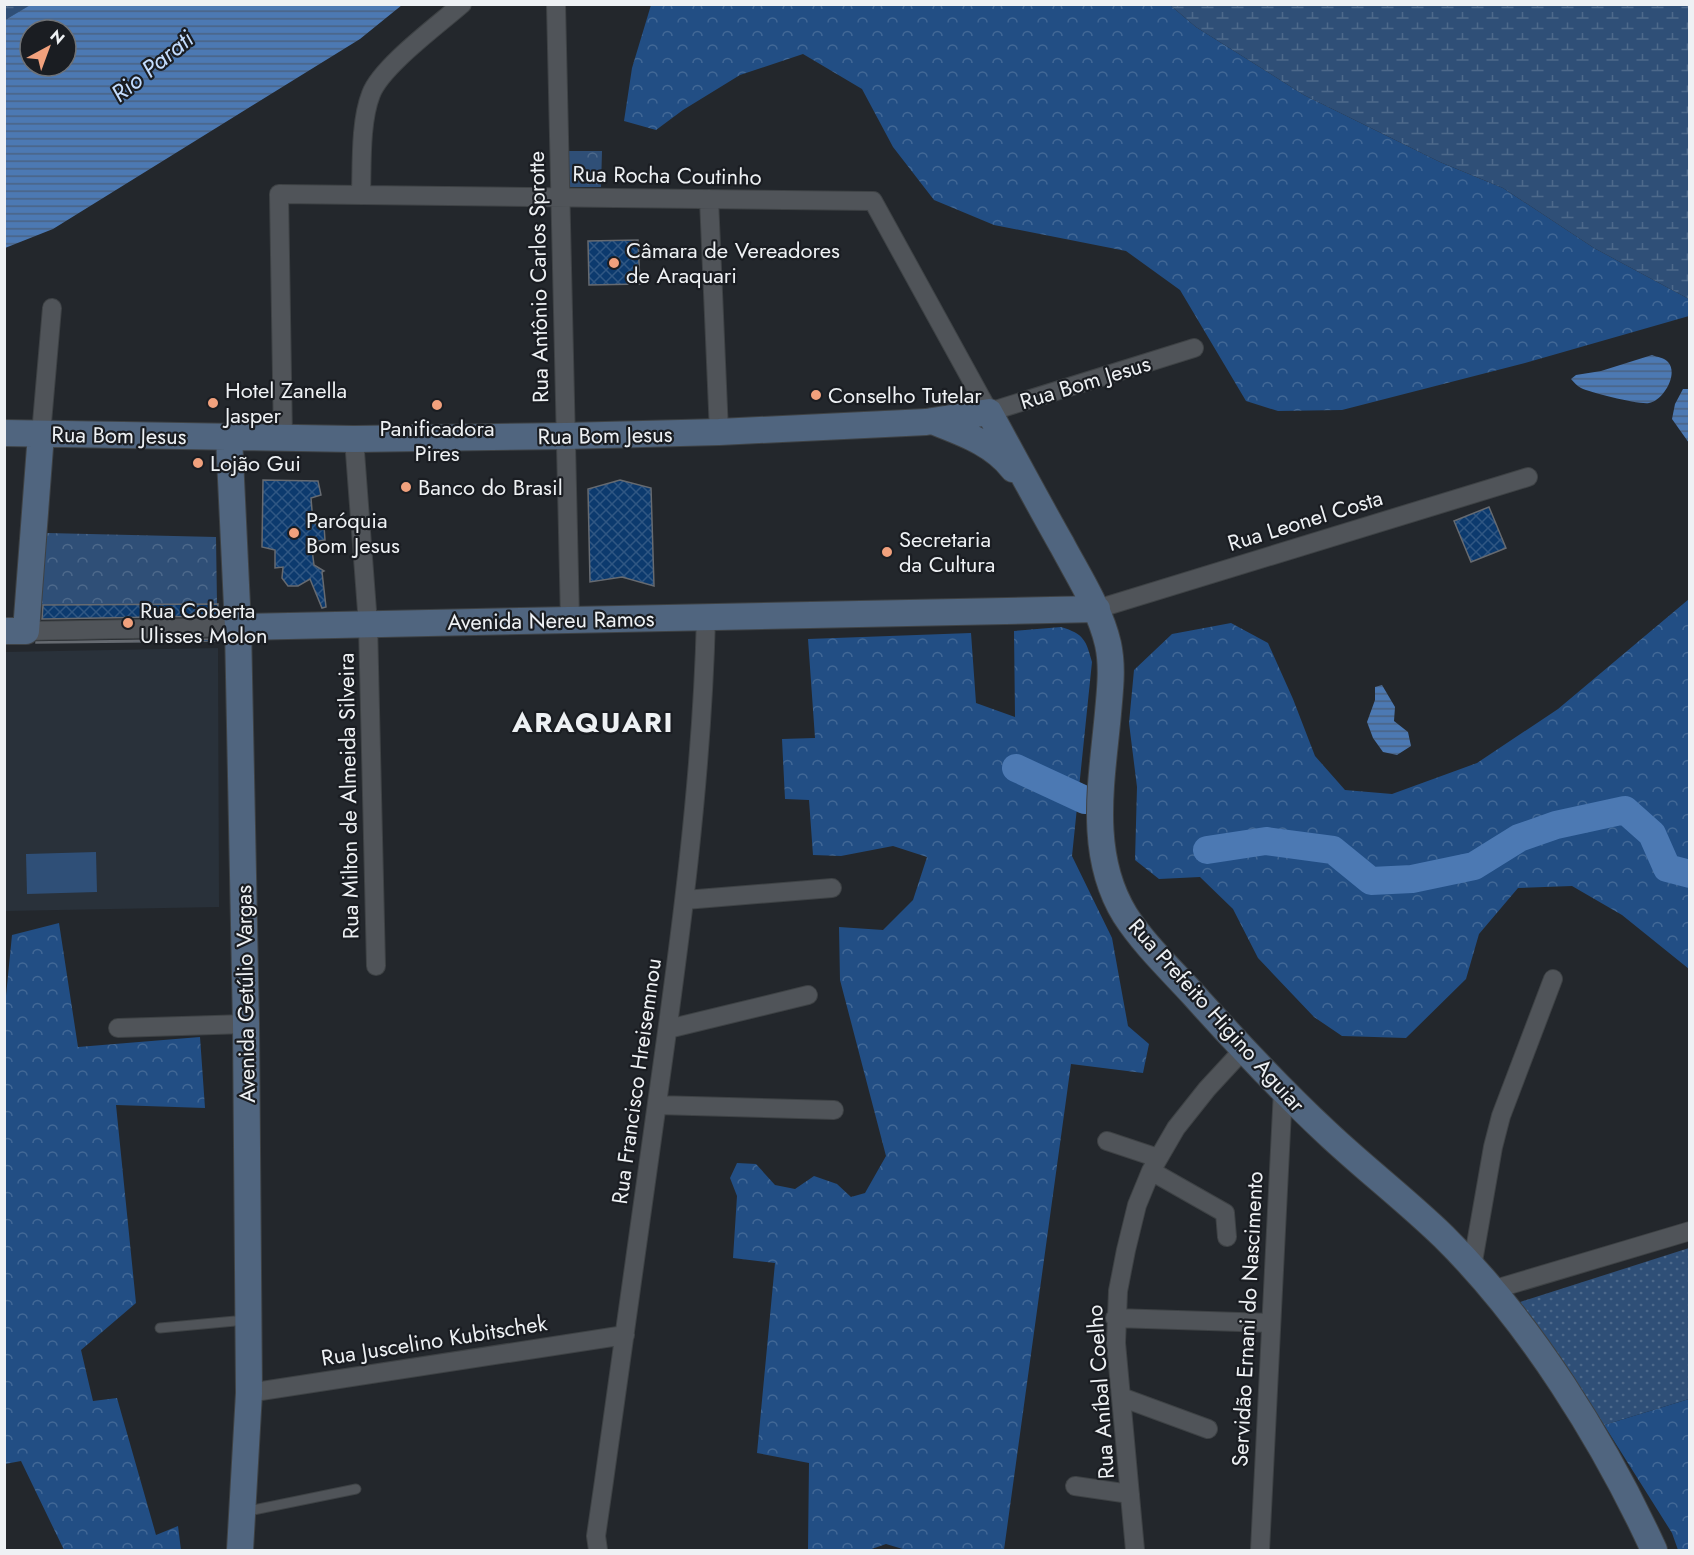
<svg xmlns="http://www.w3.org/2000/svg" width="1694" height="1555" viewBox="0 0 1694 1555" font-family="Jost,sans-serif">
<defs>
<pattern id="grass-dots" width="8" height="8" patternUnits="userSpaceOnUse" patternTransform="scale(1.5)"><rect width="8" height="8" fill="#2f4f77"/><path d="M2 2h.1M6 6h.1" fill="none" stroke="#4d698b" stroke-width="1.8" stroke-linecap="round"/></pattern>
<pattern id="forest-crowns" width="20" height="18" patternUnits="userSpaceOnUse" patternTransform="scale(1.5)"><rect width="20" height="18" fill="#224e84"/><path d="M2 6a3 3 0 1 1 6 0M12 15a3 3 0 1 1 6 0" fill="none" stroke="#426896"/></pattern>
<pattern id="wetland-marsh" width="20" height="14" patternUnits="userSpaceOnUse" patternTransform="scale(1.5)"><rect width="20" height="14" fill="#2f4f77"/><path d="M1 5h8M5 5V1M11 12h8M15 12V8" fill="none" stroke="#4d698b"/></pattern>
<pattern id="park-crowns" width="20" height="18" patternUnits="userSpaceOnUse" patternTransform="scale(1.5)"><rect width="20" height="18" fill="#2f4f77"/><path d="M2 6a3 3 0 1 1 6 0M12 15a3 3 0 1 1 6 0" fill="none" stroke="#4d698b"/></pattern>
<pattern id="water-rules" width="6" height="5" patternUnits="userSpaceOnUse" patternTransform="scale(1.5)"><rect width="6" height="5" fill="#4c79b3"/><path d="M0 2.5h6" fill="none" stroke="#4a6383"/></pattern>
<pattern id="building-cross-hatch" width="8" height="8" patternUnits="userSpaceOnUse" patternTransform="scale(1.5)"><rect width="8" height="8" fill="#0c3a6e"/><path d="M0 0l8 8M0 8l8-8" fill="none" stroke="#305783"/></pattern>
</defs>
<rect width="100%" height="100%" fill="#23272c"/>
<path fill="#29313a" d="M218 648 219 907 5 911 4 652Z"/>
<path fill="url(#grass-dots)" d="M1689 1248V1399L1604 1425 1571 1373 1520 1302Z"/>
<path fill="url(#forest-crowns)" d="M651 5H1170L1196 27 1304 95 1440 162 1503 188 1594 248 1689 299V316L1525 363 1342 410 1278 411 1246 401 1180 290 1126 251 994 225 934 200 893 147 862 89 803 54 740 75 683 110 656 130 624 121 632 68Z
M1689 599V969L1622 915 1572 886 1518 888 1479 934 1466 979 1406 1038 1342 1036 1314 1017 1258 958 1233 909 1200 877 1159 879 1135 860 1137 787 1129 723 1134 670 1172 634 1231 623 1268 643 1293 699 1315 756 1345 790 1392 794 1477 763 1558 709Z
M1061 627C1084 634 1086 640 1092 662L1072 856 1112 938 1128 1026 1149 1044 1143 1073 1071 1064 1004 1550H906L886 1544 869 1550H808L809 1463 757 1453 775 1263 733 1258 737 1196 730 1178 737 1163 756 1164 775 1185 795 1189 814 1176 837 1184 851 1197 865 1193 886 1156 840 980 839 927 883 930 913 900 927 857 893 846 841 856 813 855 809 800 785 799 782 739 815 738 808 639 971 633 976 703 1015 717 1014 631Z
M59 923 78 1047 200 1037 205 1108 116 1105 136 1303 81 1350 93 1401 117 1398 156 1535 178 1526 181 1550H64L21 1461 5 1464V1006L12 935Z
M1689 1399V1550H1678L1672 1533 1604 1425Z"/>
<path fill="url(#wetland-marsh)" d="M5 4 31 5 5 20Z
M1170 5H1689V299L1594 248 1503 188 1440 162 1304 95 1196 27Z"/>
<path fill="url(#park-crowns)" d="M568 151H602L601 187H568Z
M47 533 216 537 217 604 41 605Z"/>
<path fill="#2f4f77" d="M96 852 97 892 27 894 26 854Z"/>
<path fill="url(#water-rules)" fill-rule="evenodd" d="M32 4H402V5L360 39 53 229 5 248V20ZM30 30H66V66H30Z
M1652 355C1657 357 1665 358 1668 362 1679 374 1663 401 1649 403 1640 405 1591 393 1581 388 1577 386 1574 382 1571 379L1576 375 1601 371Z
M1683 389H1689V443L1672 419 1675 404Z
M1382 685 1395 707 1394 721 1408 732 1411 746 1397 755 1383 752 1373 738 1367 722 1375 700V687Z"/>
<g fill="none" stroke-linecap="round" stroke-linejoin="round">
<path stroke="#4c79b3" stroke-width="28" d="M1016 768 1085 800
M1207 850 1266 841 1333 850 1371 881 1412 879 1474 866 1519 838 1556 825 1625 810 1652 834 1667 868 1690 874"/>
</g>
<path fill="url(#building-cross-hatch)" stroke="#666a70" stroke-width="1.5" d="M638 240 640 284 589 285 588 241Z
M263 480 318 481 321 495 311 498 313 523 324 526 325 540 311 542 314 565 324 571 322 572 326 607 322 608 310 579 298 586H288L282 578 283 567 275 568V550L262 547Z
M620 480 651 488 654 586 622 577 590 582 588 489Z
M1489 507 1506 548 1471 562 1454 521Z
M218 604 217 616 42 619 43 605Z
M216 639V641L36 643V642Z"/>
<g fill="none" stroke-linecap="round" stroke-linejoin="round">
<defs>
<path id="lane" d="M160 1328 246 1320
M244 1512 356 1489"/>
<path id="street" d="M556 4 570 620
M361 195C362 165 360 122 371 94 381 67 438 25 462 4
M709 199 719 432
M41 434 52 308
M283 438 279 194 873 201 989 412 1194 348
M354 439 368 624 376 966
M1097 609 1528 477
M26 631 238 627
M685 900 832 888
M118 1028 246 1024
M668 1029 808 995
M657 1105 834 1110
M1107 1141 1158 1158
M1151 1171 1225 1213 1227 1237
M1472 1267 1493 1147 1501 1116 1553 979
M1492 1290 1690 1231
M1115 1318 1271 1323
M249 1393 625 1335
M1121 1397 1208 1429
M1075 1486 1130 1494
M598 1550 596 1536C617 1392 637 1248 657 1103 680 942 702 780 706 617
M1135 1550 1116 1343 1118 1291 1126 1250 1137 1205 1151 1171 1176 1128 1207 1089 1243 1050
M1260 1550 1283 1090"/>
<path id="secondary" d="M932 421C962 433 993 443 1013 469
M4 433 354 439 566 436 719 432 926 422 989 412C1013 456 1037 501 1062 545 1079 577 1100 609 1108 644 1113 667 1110 690 1108 713 1102 780 1087 853 1125 915 1143 943 1169 968 1192 993 1235 1041 1279 1088 1326 1132 1364 1168 1406 1200 1444 1237 1530 1322 1604 1441 1654 1550
M229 437 238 627 246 1024 249 1393 240 1550
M238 627 1097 609
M4 631H26L41 434"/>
</defs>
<use href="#lane" stroke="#3e4245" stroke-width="11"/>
<use href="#street" stroke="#3e4245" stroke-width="20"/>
<use href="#secondary" stroke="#3e4245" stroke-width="28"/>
<use href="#lane" stroke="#505459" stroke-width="9"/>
<use href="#street" stroke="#505459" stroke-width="18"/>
<use href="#secondary" stroke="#50657f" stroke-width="26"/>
</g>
<g fill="#f1a17d" stroke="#1a1d22" stroke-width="2">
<circle cx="614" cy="263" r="6"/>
<circle cx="816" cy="395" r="6"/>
<circle cx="213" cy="403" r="6"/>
<circle cx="437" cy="405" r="6"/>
<circle cx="198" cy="463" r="6"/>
<circle cx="406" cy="487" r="6"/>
<circle cx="294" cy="533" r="6"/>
<circle cx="887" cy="552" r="6"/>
<circle cx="128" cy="623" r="6"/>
</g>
<g text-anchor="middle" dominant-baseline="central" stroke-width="4.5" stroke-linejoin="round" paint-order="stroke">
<g font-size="22" fill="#eef1f4" stroke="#1a1d22">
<text transform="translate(667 175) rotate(1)">Rua Rocha Coutinho</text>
<text transform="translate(538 277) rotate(-91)">Rua Antônio Carlos Sprotte</text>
<text transform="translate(1085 382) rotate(-17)">Rua Bom Jesus</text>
<text transform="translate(119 435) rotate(1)">Rua Bom Jesus</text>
<text transform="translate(605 435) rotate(-1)">Rua Bom Jesus</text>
<text transform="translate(1305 520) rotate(-17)">Rua Leonel Costa</text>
<text transform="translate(551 620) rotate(-1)">Avenida Nereu Ramos</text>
<text transform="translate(348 796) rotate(-91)">Rua Milton de Almeida Silveira</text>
<text transform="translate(245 994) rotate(-91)">Avenida Getúlio Vargas</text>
<text transform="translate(1217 1015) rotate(48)">Rua Prefeito Higino Aguiar</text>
<text transform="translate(636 1081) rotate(-82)">Rua Francisco Hreisemnou</text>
<text transform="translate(1247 1319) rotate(-87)">Servidão Ernani do Nascimento</text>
<text transform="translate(434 1340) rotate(-9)">Rua Juscelino Kubitschek</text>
<text transform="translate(1100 1392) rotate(-94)">Rua Aníbal Coelho</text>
</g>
<g font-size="22" fill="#eef1f4" stroke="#1a1d22" text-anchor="start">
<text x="626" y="250">Câmara de Vereadores<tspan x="626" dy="25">de Araquari</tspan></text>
<text x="225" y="390">Hotel Zanella<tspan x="225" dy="25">Jasper</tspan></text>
<text x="828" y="395">Conselho Tutelar</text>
<text x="437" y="428" text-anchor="middle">Panificadora<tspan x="437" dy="25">Pires</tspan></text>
<text x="210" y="463">Lojão Gui</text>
<text x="418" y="487">Banco do Brasil</text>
<text x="306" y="520">Paróquia<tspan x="306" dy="25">Bom Jesus</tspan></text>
<text x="899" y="539">Secretaria<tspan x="899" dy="25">da Cultura</tspan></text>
<text x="140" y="610">Rua Coberta<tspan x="140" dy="25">Ulisses Molon</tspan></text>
</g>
<g font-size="24" font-style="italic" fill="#c4ddfe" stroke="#1a1d22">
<text transform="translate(152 66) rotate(-39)">Rio Parati</text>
</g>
<g font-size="28" font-weight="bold" letter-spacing="1.5" fill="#eef1f4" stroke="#1a1d22">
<text x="593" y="722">ARAQUARI</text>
</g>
</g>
<rect width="1694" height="1555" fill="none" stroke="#eef1f4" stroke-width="12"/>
<g transform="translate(48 48) rotate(41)"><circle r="28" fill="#1a1d22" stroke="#6f7276" stroke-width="1.5"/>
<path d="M0-4.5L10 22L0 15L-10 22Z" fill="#f1a17d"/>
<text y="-9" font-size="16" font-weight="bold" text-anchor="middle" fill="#eef1f4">N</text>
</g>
</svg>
